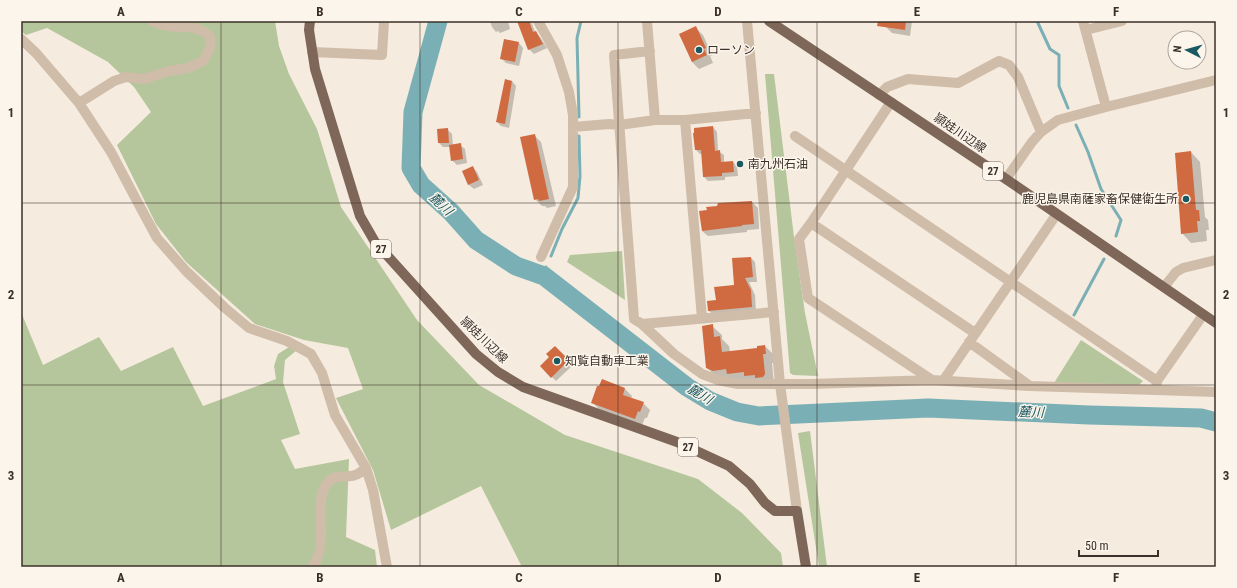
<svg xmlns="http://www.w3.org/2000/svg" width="1237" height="588" viewBox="0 0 1237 588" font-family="'Roboto Condensed','Noto Sans JP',sans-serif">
<rect width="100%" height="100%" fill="#f5ebde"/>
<path fill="#b6c69c" d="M21 21H275L279 46 289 74 317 129 341 207 417 320 479 385 565 435 698 479 742 513 781 553 783 567H522L481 486 391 530 373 470 336 398 363 389 348 348 304 340 255 324 186 262 156 224 117 145 151 112 134 87 108 62 47 28 26 35 21 31Z
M765 74H774L794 237 805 313 818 376 793 375 790 373Z
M622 251 625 300 567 262 570 255Z
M21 312 43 365 99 337 121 371 173 347 203 406 276 379 274 366 278 354 289 347 297 350 285 360 283 382 300 434 281 440 295 469 349 459 346 537 375 550 377 567H21Z
M1081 340 1143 381 1138 386 1054 383Z
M810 431 827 567H819L798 433Z"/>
<path fill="#0003" d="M490 21H508L510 29 500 33 498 31 496 32 492 27Z
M518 21H531L535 32 540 37 547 48 534 54 529 49Z
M887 21H912L910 36 892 33 886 27Z
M696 28 703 35 712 55 710 56 713 63 699 69 692 62 680 35Z
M519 43 523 48 519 66 506 63 501 58Z
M512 81 516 86 509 128 501 126 497 122Z
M713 127 717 132 718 151 724 155V163L733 162 737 166 738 176 725 177V180L708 181 704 177 702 154H700L696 150Z
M447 129 452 134 453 146 460 145 465 149 467 163 457 165 452 160 450 147H443L439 143Z
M534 135 541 142 556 206 547 208 545 206H542L535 199Z
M1191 152 1200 162 1205 217 1208 220 1209 230H1206L1207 241 1191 243 1182 233Z
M473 168 477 172 483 185 474 189 469 185 464 172Z
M752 202 758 208 759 229 747 230V232L708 236 702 231Z
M751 258 755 262 757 282H749L755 295 756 312 714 315 709 311V302L717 301 735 286Z
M712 326 722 335V339L729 346 730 352 758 349 765 346 774 355 775 363H772L774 384 717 377 707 368Z
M555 347 572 366 556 381 541 366 550 357Z
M602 381 625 389 632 396 631 399 643 403 650 410 647 418H645L642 425 599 409 592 402Z"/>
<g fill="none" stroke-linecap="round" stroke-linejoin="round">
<path stroke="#7ab0b5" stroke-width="3" d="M1037 21 1050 49 1059 55V86L1068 108
M579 117 577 38 581 21
M1076 125 1088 152 1101 189 1121 220 1116 236
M551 256 562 229 578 198 580 176 579 136
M544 276 546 267
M1074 315 1104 259"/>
<path stroke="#7ab0b5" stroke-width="19" d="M438 21 413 112 411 168 421 185 451 212 476 240 516 266 544 276 687 387 710 401 737 412 759 416 928 408 1089 415 1201 418 1216 422"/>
</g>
<path fill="#d06a41" d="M517 21H529L533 32 536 31 543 44 528 50Z
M878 21H906L905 30 877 26Z
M696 26 706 48 704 49 707 55 692 62 679 34Z
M504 39 519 42 515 62 500 59Z
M505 79 512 81 505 124 496 122Z
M713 126 715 151 720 150 721 162 733 161 734 172 722 173V176L703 177 701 150H695L693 133H694V128Z
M448 128 449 143H438L437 129Z
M535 134 549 199 539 201 538 199 534 200 520 137Z
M461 143 463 159 451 161 449 145Z
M1191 151 1196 210H1199L1200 221H1197L1198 232 1181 234 1175 153Z
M473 166 479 180 468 185 462 171Z
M752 201 754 224 742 225V226L702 231 699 211 707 210 706 207 717 206 718 203Z
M751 257 753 277 745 278 751 290 752 307 708 311 707 301 716 300 714 287 734 285 732 258Z
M713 324 714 337 720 336 722 352 757 348V346L765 345 766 354H763L765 374 763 377 755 378V375L744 376V372L727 374 726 369 713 371 706 368 702 326Z
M555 346 569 360 551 378 540 366 549 357 546 354Z
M602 379 625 388 623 395 644 402 640 412 638 411 635 419 591 403 597 386H599Z"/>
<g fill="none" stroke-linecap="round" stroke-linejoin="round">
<path stroke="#cfbca9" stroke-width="10" d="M538 21 557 55 569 92 573 115V127L609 124 619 125 655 120H685L756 113
M647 21 655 120
M747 21 780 384 797 511
M1083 21 1106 107
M1086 30 1122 21
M21 39 36 53 79 103 111 152 138 203 157 238 186 271 225 308 249 328 287 341 311 354 322 373 335 415 366 468 373 490 387 567
M650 51 614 55 634 319 642 324 774 312
M312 52 382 55 384 21
M879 95 887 87 908 79 958 83 999 61 1009 65 1018 77 1041 132
M891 102 811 223 799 239 808 298 932 380
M79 103 114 81 126 77 144 79 169 71 188 68 203 61 210 48V37C198 24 183 28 168 26 162 25 157 23 152 21
M685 120 702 318
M795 136 1157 381
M1006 179 1032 142 1041 132 1058 120 1106 107 1216 80
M811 223 975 333
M541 257 573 187V127
M1164 287 1176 272 1183 268 1216 260
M642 324 674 354 702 374 718 380 738 384H812L932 380 1030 386 1156 390 1157 381 1203 315
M969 342 1030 386
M943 381 1056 215
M1156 390 1216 392
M312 567C332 543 310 501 329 481 335 474 347 478 355 475 359 474 362 471 366 468"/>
<path stroke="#7e6759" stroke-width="10" d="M310 21 309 30 315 69 360 216 375 242 476 354 498 372 523 387 677 442 729 466 750 484 765 503 775 511H797L806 567
M769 21 1006 179 1216 323"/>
</g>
<path fill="none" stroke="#3b3029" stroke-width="1" stroke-opacity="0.55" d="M221 21V567M420 21V567M618 21V567M817 21V567M1016 21V567M21 203H1216M21 385H1216"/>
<g fill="#1a5961" stroke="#fcf5ec" stroke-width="1.5">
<circle cx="699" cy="50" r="4"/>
<circle cx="740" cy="164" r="4"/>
<circle cx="1186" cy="199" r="4"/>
<circle cx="557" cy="361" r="4"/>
</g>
<g text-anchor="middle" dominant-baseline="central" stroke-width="3" stroke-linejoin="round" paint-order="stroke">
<g fill="#fcf5ec" stroke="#756b64" stroke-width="1">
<rect x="983" y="162" width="20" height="18" rx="3"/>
<rect x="371" y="240" width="20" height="18" rx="3"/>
<rect x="678" y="438" width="20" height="18" rx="3"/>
</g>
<g font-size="11" font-weight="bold" fill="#3b3029">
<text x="993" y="171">27</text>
<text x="381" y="249">27</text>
<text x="688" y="447">27</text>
</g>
<g font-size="12" fill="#3b3029" stroke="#fcf5ec" text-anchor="start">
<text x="707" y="50">ローソン</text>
<text x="748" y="164">南九州石油</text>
<text x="1178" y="199" text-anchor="end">鹿児島県南薩家畜保健衛生所</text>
<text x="565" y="361">知覧自動車工業</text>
</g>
<g font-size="12" fill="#3b3029" stroke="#fcf5ec">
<text transform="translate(960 133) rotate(34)">頴娃川辺線</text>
<text transform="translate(484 340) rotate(44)">頴娃川辺線</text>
</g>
<g font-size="13" font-style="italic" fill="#1a5961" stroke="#fcf5ec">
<text transform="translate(441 204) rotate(43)">麓川</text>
<text transform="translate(700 394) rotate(31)">麓川</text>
<text transform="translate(1031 412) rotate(2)">麓川</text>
</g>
</g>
<rect width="1237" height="588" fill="none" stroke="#fcf5ec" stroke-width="44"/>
<g transform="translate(1187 50) rotate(276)"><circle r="19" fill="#fcf5ec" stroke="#afa69e"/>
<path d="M0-3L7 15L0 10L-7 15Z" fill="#1a5961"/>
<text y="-6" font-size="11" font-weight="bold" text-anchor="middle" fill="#3b3029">N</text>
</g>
<path d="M1079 550v6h79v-6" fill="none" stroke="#3b3029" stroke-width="2"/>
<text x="1085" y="550" font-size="12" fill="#3b3029" stroke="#fcf5ec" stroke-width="3" paint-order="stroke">50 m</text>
<rect x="22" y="22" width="1193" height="544" fill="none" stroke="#3b3029" stroke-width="1.5"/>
<g font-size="13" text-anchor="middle" font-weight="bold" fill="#3b3029">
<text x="121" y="16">A</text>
<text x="320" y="16">B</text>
<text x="519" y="16">C</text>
<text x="718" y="16">D</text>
<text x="917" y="16">E</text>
<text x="1116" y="16">F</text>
<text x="11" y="117">1</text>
<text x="1226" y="117">1</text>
<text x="11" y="299">2</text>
<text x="1226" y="299">2</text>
<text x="11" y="480">3</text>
<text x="1226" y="480">3</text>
<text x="121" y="582">A</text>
<text x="320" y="582">B</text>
<text x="519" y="582">C</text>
<text x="718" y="582">D</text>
<text x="917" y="582">E</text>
<text x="1116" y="582">F</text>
</g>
</svg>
